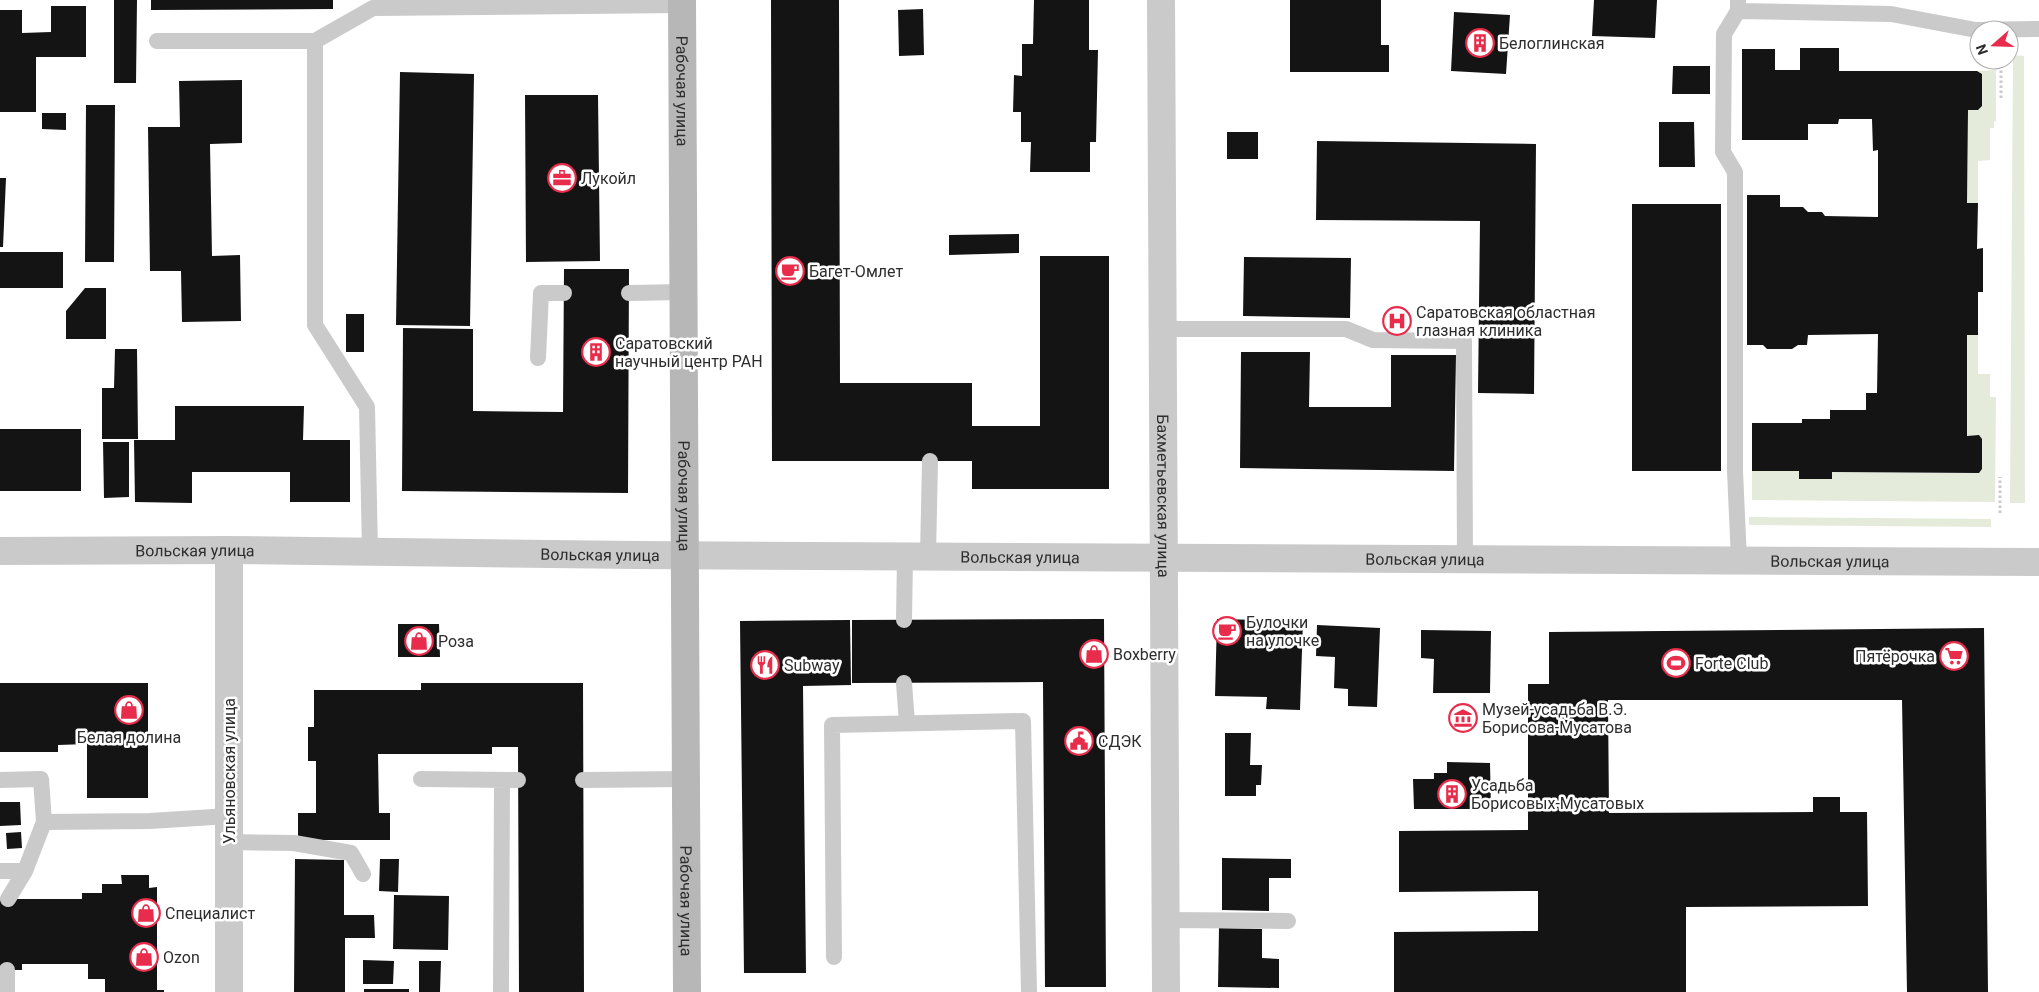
<svg xmlns="http://www.w3.org/2000/svg" width="2039" height="992" viewBox="0 0 2039 992" font-family="Roboto,sans-serif">
<rect width="100%" height="100%" fill="#fff"/>
<path fill="#e5ebda" d="M2013 55 2024 56 2025 503H2010Z
M1996 70V121L1994 122V128H1990V160L1978 161V203H1967L1968 110H1978L1982 106V74L1977 71Z
M1967 335H1978V374H1990V397H1996L1995 502 1752 500V471H1799V479H1831L1832 472 1979 473 1982 469V439L1979 435 1967 436Z
M1749 517 1991 519V527L1749 525Z"/>
<path fill="#141414" d="M114 0H137L136 83H114Z
M151 0H333V9L151 10Z
M771 0H839L840 383H972V426H1040V256H1109V489H972V461H772Z
M1034 0H1089V50H1098L1096 142H1090V172H1030L1031 142H1021V112H1013L1014 75 1022 76V44H1033Z
M1290 0H1381V45H1389V72H1290Z
M1594 0H1657L1655 38 1592 36Z
M51 6H86V57H36V112H0V10H22V33L51 32Z
M923 9 924 55 899 56 898 10Z
M1454 12 1510 15 1506 74 1451 71Z
M1800 48H1839V71H1977L1982 74V106L1978 110H1968L1967 203H1978L1977 249 1983 248V292H1978V335H1967V436L1979 435 1982 439V469L1979 473 1832 472V479H1799V471H1752V423H1802V419H1830V410H1866V393H1877L1878 334 1808 335 1807 345H1798L1792 349H1767L1763 345H1747V195H1780V207H1803L1808 212H1822L1825 216 1878 217V150L1873 151 1872 119H1839L1838 124H1808V140H1742V49H1775V70H1800Z
M1673 66H1710V94H1672Z
M400 72 474 74 470 326 396 325Z
M242 80V143L210 144 212 256 240 255 241 321 182 322 181 271H150L148 127H180L179 81Z
M525 95H598L600 261 526 262Z
M86 105H115L114 262H85Z
M42 113H66V130L42 129Z
M1659 122H1694L1695 167H1659Z
M1227 132H1258V159H1227Z
M1317 141 1536 144 1534 394 1478 393 1480 221 1316 220Z
M0 178H6L3 247H0Z
M1632 204H1721V471H1632Z
M1019 234V253L949 255V235Z
M0 252H63V288H0Z
M1244 257 1351 258 1350 318 1243 316Z
M564 269H629L628 493 402 491 403 328 473 329V411L563 412Z
M85 288H106V339H66V311Z
M346 314H364V352H346Z
M115 349H137L138 439H102V388H114Z
M1241 352H1310L1309 407H1391V355H1456L1454 471 1240 468Z
M175 406H304L303 440H350V502H290V472H192V503L135 502 134 440H175Z
M0 429H81V491H0Z
M103 442H129V497L104 498Z
M1104 619 1106 987H1045L1043 682 852 683V620Z
M1217 619 1303 621 1300 710 1266 709 1267 697 1215 696Z
M850 620 851 685 803 686 806 973H744L740 621Z
M398 624H439L440 657H398Z
M1317 625 1380 628 1377 707 1348 706V689L1334 688 1335 657 1316 656Z
M1984 628 1988 992H1907L1902 700H1608L1609 813 1813 812V797H1840V812H1867L1868 906 1686 907V992H1394V932L1538 931V891L1399 892V831L1528 830V684H1549V632Z
M1421 630 1491 631 1490 693H1433L1434 659 1421 658Z
M0 683H148V798H87V744L58 745V752H0Z
M421 683H583L584 992H519L518 747H492V754H378L379 813H390V840H298V813H316V761H308V727H314V690H421Z
M1225 733H1251L1250 765H1262L1261 785H1256V796H1225Z
M1447 762 1490 763 1491 809H1414L1413 779H1434V773H1447Z
M0 802H20L21 825 0 826Z
M21 832 22 848 7 849 6 833Z
M1222 858 1291 859V878H1269V911L1222 910Z
M295 859 344 860V915H374L375 938H345V992H294Z
M380 859H399L398 892 379 891Z
M121 875H149V888L157 887V990H164V992H105V979H88V964H22V970H0V899H82V893H102V884H122Z
M394 895 449 896 448 950 393 949Z
M1219 928 1262 929V958L1279 959V988L1218 987Z
M363 960 394 961 393 984H363Z
M419 961H441L440 992H419Z
M364 989H409V992H364Z"/>
<g fill="none" stroke-linecap="round" stroke-linejoin="round">
<path stroke="#cacaca" stroke-width="3" stroke-dasharray="2.5 2.5" stroke-linecap="butt" d="M2001 98V60
M2000 513V477"/>
<path stroke="#cacaca" stroke-width="16" d="M1738 0V11L1724 34 1723 152 1735 172V471L1739 560
M1738 11 1891 14 1976 30 2039 29
M157 41H315L373 8 682 5
M315 41V325L367 407 370 551
M629 293 684 292
M1163 329H1346L1373 340 1464 341 1465 559
M538 358 541 293H564
M928 556 930 461
M904 620 905 556
M904 683 907 723
M421 779 518 780
M0 780 41 779 44 822
M583 780 686 779
M229 842 294 843 351 853 363 874
M0 871H25
M8 899 25 871 44 822 150 821 229 816
M1165 920 1288 921
M834 957 832 725 1023 721 1029 992
M7 970V992
M501 992 502 781"/>
<g stroke="#cacaca" stroke-width="28">
<path id="s1" d="M1161 0 1166 992"/>
<path id="s2" d="M0 551 229 550 636 555 2039 562"/>
<path d="M229 992V550"/>
</g>
<path stroke="#b7b7b7" stroke-width="28" id="s3" d="M682 0 687 992"/>
</g>
<defs>
<symbol id="building-ring" viewBox="-11 -11 22 22"><circle r="9.5" fill="#fff" stroke="#e72d4b" stroke-width="1.5"/><path d="M-4-6H4V6H1V3H-1V6H-4ZM-2.5-4.3h1.7v1.8h-1.7ZM.8-4.3h1.7v1.8H.8ZM-2.5-1h1.7V.8h-1.7ZM.8-1h1.7V.8H.8Z" fill="#e72d4b"/></symbol>
<symbol id="office-ring" viewBox="-11 -11 22 22"><circle r="9.5" fill="#fff" stroke="#e72d4b" stroke-width="1.5"/><path d="M-6-3h4V-5.5h4V-3h4V5H-6ZM-1-4.5V-3h2v-1.5ZM-6 0V1H6V0Z" fill="#e72d4b"/></symbol>
<symbol id="cafe-ring" viewBox="-11 -11 22 22"><circle r="9.5" fill="#fff" stroke="#e72d4b" stroke-width="1.5"/><path d="M-5.5-4.5H6V0H3Q3 3.5 0 3.5H-2.5Q-5.5 3.5-5.5 0ZM3-3.2v2h1.7v-2ZM-6 4.5H4V6H-6Z" fill="#e72d4b"/></symbol>
<symbol id="hospital-ring" viewBox="-11 -11 22 22"><circle r="9.5" fill="#fff" stroke="#e72d4b" stroke-width="1.5"/><path d="M-5-5h3v3.5h4V-5h3V5h-3V1.5h-4V5h-3Z" fill="#e72d4b"/></symbol>
<symbol id="shop-ring" viewBox="-11 -11 22 22"><circle r="9.5" fill="#fff" stroke="#e72d4b" stroke-width="1.5"/><path d="M-5-2.5h2.3a2.7 3.5 0 0 1 5.4 0H5L5.5 6h-11ZM-1.5-2.5h3a1.5 2.3 0 0 0-3 0Z" fill="#e72d4b"/></symbol>
<symbol id="supermarket-ring" viewBox="-11 -11 22 22"><circle r="9.5" fill="#fff" stroke="#e72d4b" stroke-width="1.5"/><path d="M-6-5.5h2.5l.6 2H6L4.5 2H-2.5L-4.4-4H-6ZM-1.5 3.2a1.3 1.3 0 1 0 .1 0ZM3 3.2a1.3 1.3 0 1 0 .1 0Z" fill="#e72d4b"/></symbol>
<symbol id="stadium-ring" viewBox="-11 -11 22 22"><circle r="9.5" fill="#fff" stroke="#e72d4b" stroke-width="1.5"/><path d="M0-5a6.5 5 0 1 0 0 10a6.5 5 0 1 0 0-10ZM-3.5-1.8h7v3.6h-7Z" fill="#e72d4b"/></symbol>
<symbol id="restaurant-ring" viewBox="-11 -11 22 22"><circle r="9.5" fill="#fff" stroke="#e72d4b" stroke-width="1.5"/><path d="M-5-6h1v4h1v-4h1v4h1v-4h1v5L-1.5 .5V6h-2V.5L-5-1ZM5-6V6H3V1.5H1.5Q1.5-4 5-6Z" fill="#e72d4b"/></symbol>
<symbol id="museum-ring" viewBox="-11 -11 22 22"><circle r="9.5" fill="#fff" stroke="#e72d4b" stroke-width="1.5"/><path d="M0-6L6-3V-2H-6V-3ZM-5-1h2V3h-2ZM-1-1h2V3h-2ZM3-1h2V3H3ZM-6 4H6V6H-6Z" fill="#e72d4b"/></symbol>
<symbol id="civic-ring" viewBox="-11 -11 22 22"><circle r="9.5" fill="#fff" stroke="#e72d4b" stroke-width="1.5"/><path d="M-.6-6.5H3V-4.5H.6V-3L4-1V1h2V6H-6V1h2V-1L-.6-3ZM-1.2 2.5V6h2.4V2.5Z" fill="#e72d4b"/></symbol>
</defs>
<g fill-rule="evenodd">
<use href="#building-ring" x="1464" y="27" width="32" height="32"/>
<use href="#office-ring" x="546" y="162" width="32" height="32"/>
<use href="#cafe-ring" x="774" y="255" width="32" height="32"/>
<use href="#hospital-ring" x="1381" y="305" width="32" height="32"/>
<use href="#building-ring" x="580" y="336" width="32" height="32"/>
<use href="#cafe-ring" x="1211" y="615" width="32" height="32"/>
<use href="#shop-ring" x="403" y="625" width="32" height="32"/>
<use href="#shop-ring" x="1078" y="638" width="32" height="32"/>
<use href="#supermarket-ring" x="1938" y="640" width="32" height="32"/>
<use href="#stadium-ring" x="1660" y="647" width="32" height="32"/>
<use href="#restaurant-ring" x="749" y="649" width="32" height="32"/>
<use href="#shop-ring" x="113" y="694" width="32" height="32"/>
<use href="#museum-ring" x="1447" y="702" width="32" height="32"/>
<use href="#civic-ring" x="1063" y="725" width="32" height="32"/>
<use href="#building-ring" x="1436" y="778" width="32" height="32"/>
<use href="#shop-ring" x="130" y="897" width="32" height="32"/>
<use href="#shop-ring" x="128" y="941" width="32" height="32"/>
</g>
<g text-anchor="middle" dominant-baseline="central" stroke-width="5" stroke-linejoin="round" paint-order="stroke">
<g font-size="16" fill="#2d2d2d" stroke="#fff" text-anchor="start">
<text x="1499" y="43">Белоглинская</text>
<text x="581" y="178">Лукойл</text>
<text x="809" y="271">Багет-Омлет</text>
<text x="1416" y="312">Саратовская областная<tspan x="1416" dy="18">глазная клиника</tspan></text>
<text x="615" y="343">Саратовский<tspan x="615" dy="18">научный центр РАН</tspan></text>
<text x="1246" y="622">Булочки<tspan x="1246" dy="18">на улочке</tspan></text>
<text x="438" y="641">Роза</text>
<text x="1113" y="654">Boxberry</text>
<text x="1935" y="656" text-anchor="end">Пятёрочка</text>
<text x="1695" y="663">Forte Club</text>
<text x="784" y="665">Subway</text>
<text x="1482" y="709">Музей-усадьба В.Э.<tspan x="1482" dy="18">Борисова-Мусатова</tspan></text>
<text x="129" y="737" text-anchor="middle">Белая долина</text>
<text x="1098" y="741">СДЭК</text>
<text x="1471" y="785">Усадьба<tspan x="1471" dy="18">Борисовых-Мусатовых</tspan></text>
<text x="165" y="913">Специалист</text>
<text x="163" y="957">Ozon</text>
</g>
<g font-size="16" fill="#2d2d2d" stroke="#fff">
<text stroke="none"><textPath href="#s3" startOffset="91">Рабочая улица</textPath></text>
<text stroke="none"><textPath href="#s3" startOffset="496">Рабочая улица</textPath></text>
<text stroke="none"><textPath href="#s1" startOffset="496">Бахметьевская улица</textPath></text>
<text stroke="none"><textPath href="#s2" startOffset="195">Вольская улица</textPath></text>
<text stroke="none"><textPath href="#s2" startOffset="600">Вольская улица</textPath></text>
<text stroke="none"><textPath href="#s2" startOffset="1020">Вольская улица</textPath></text>
<text stroke="none"><textPath href="#s2" startOffset="1425">Вольская улица</textPath></text>
<text stroke="none"><textPath href="#s2" startOffset="1830">Вольская улица</textPath></text>
<text transform="translate(229 771) rotate(-90)">Ульяновская улица</text>
<text stroke="none"><textPath href="#s3" startOffset="901">Рабочая улица</textPath></text>
</g>
</g>
<g transform="translate(1994 45) rotate(250)"><circle r="24" fill="#ffffff" stroke="#ababab"/>
<path d="M0-4L9 19L0 12L-9 19Z" fill="#e72d4b"/>
<text y="-8" font-size="14" font-weight="bold" text-anchor="middle" fill="#2d2d2d">N</text>
</g>
</svg>
